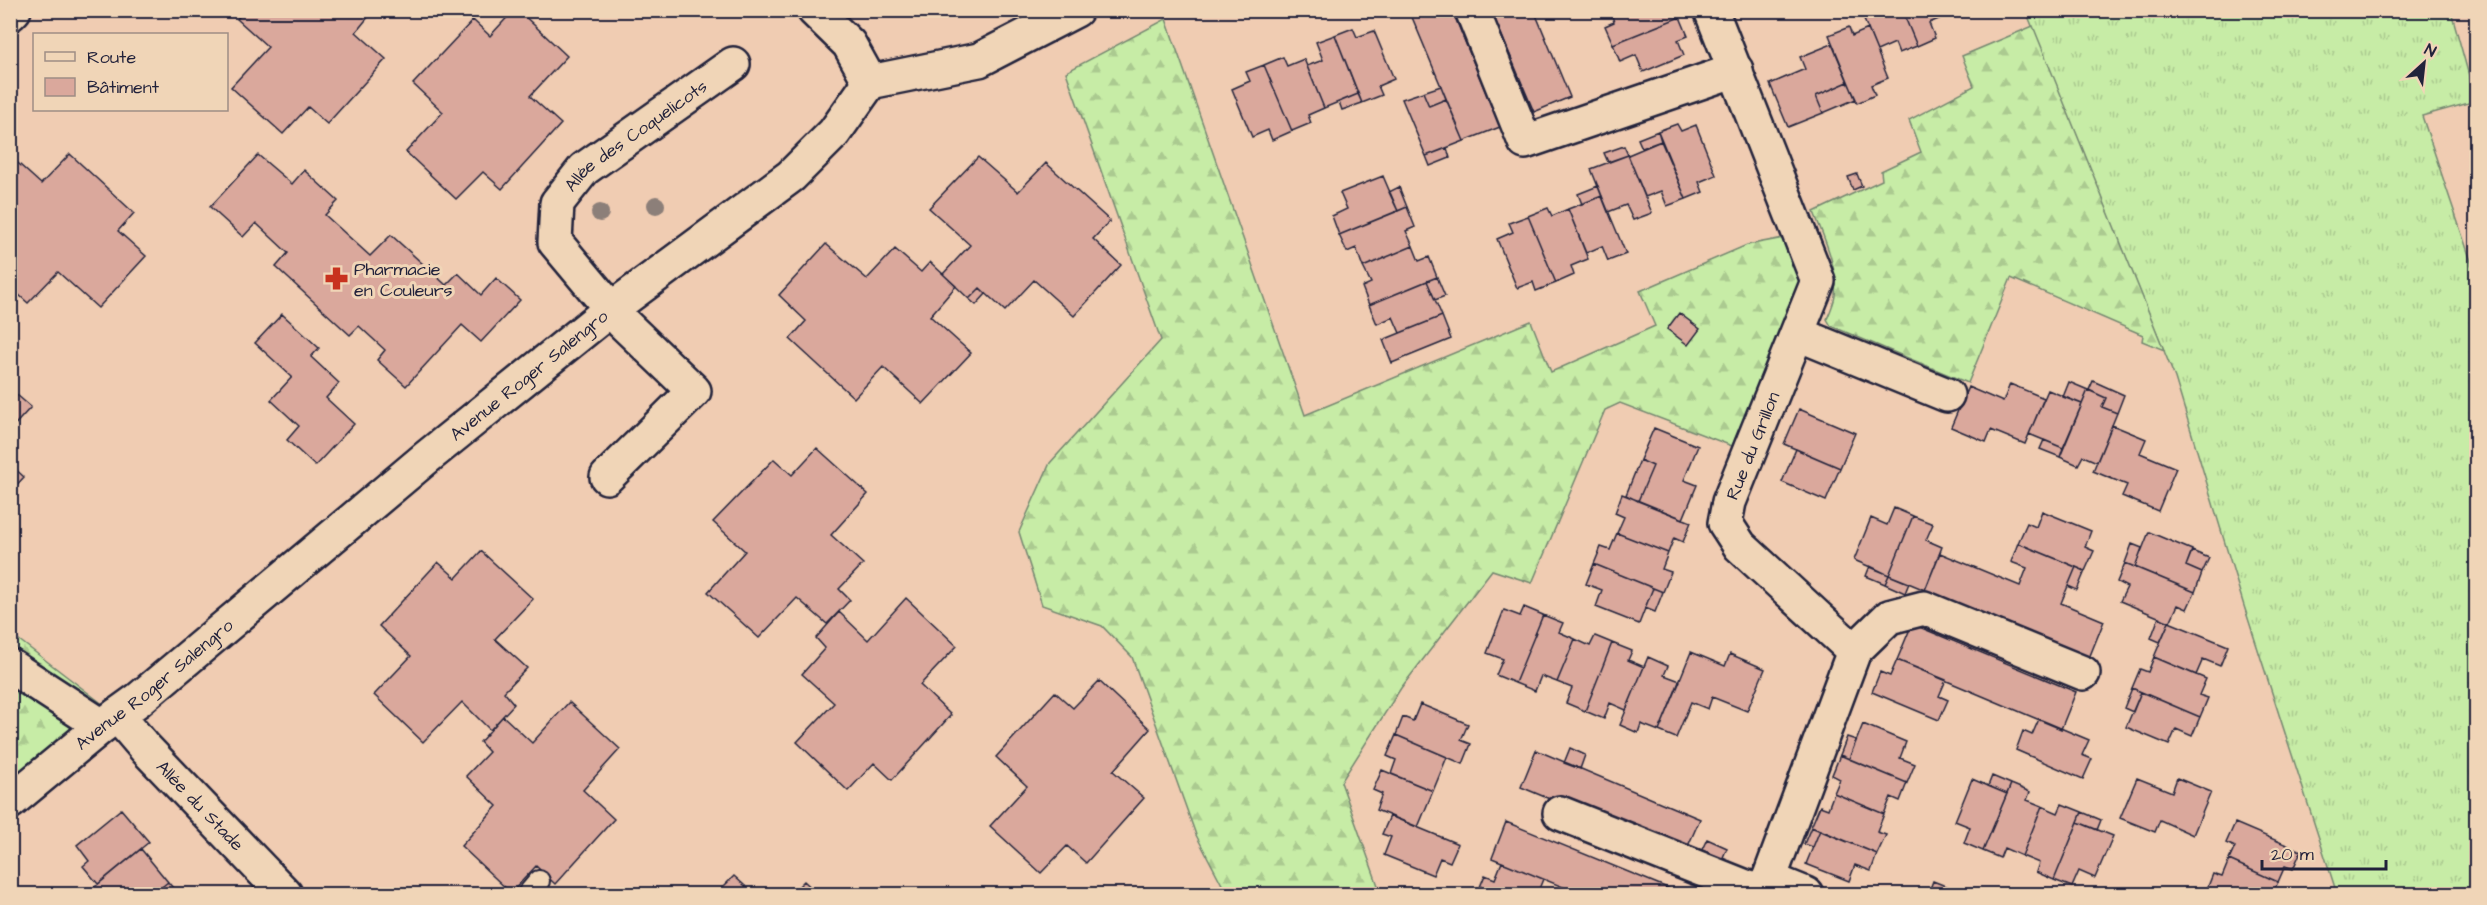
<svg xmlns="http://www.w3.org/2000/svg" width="2487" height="905" viewBox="0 0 2487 905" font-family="'Architects Daughter',sans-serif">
<defs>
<pattern id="grass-tufts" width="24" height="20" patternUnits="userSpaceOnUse" patternTransform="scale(1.5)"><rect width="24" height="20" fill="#c7eca6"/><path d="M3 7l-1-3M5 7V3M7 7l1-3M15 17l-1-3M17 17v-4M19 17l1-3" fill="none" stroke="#abca90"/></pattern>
<pattern id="forest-firs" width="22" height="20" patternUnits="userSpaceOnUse" patternTransform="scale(1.5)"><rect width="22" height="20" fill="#c7eca6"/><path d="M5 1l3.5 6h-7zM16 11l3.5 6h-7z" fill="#abca90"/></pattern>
</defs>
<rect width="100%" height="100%" fill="#f0ccb2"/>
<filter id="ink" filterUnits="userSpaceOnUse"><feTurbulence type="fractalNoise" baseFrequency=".0167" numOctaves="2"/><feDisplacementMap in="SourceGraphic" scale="12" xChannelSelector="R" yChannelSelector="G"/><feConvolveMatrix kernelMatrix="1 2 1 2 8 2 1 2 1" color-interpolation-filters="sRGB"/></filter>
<g filter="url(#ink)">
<path fill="url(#grass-tufts)" stroke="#748770" stroke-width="1.5" d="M2026 11H2451L2476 101 2422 116 2476 276V894H2337L2244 606 2175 378Z"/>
<path fill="url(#forest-firs)" stroke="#748770" stroke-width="1.5" d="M1166 19 1305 415 1531 321 1551 372 1655 326 1640 291 1747 245 1789 237 1800 263V286L1732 446 1620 403 1605 410 1532 583 1492 570 1401 688 1341 782 1381 894H1227L1196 835 1132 657 1102 626 1042 605 1019 532 1050 463 1161 340 1066 72Z
M2033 26 2164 350 2142 341 2143 335 2011 278 1968 383 1831 326 1827 319C1830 312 1834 303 1835 296 1838 267 1824 238 1814 212L1882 180 1881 171 1921 152 1909 120 1974 86 1962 56Z
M10 633 117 715 10 802Z"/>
<path fill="#daa89c" stroke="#22223b" stroke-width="1.5" d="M245 10H374L356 32 386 59 327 124 308 107 283 134 231 87 268 47 237 19Z
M514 10H518L567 56 530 96 561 124 502 189 483 172 456 199 406 152 443 112 413 84 473 20 490 36Z
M1409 10H1452L1500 127 1464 141Z
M1491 10H1534L1570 97 1534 112Z
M1610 10H1678L1680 17 1613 44 1605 26 1614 22Z
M1860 10H1902L1917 46 1899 53 1895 43 1877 51Z
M1902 10H1944L1946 16 1929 23 1935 38 1917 46Z
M1680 17 1688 36 1678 40 1684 55 1643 72 1636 55 1620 62 1613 44Z
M1849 27 1852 36 1868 29 1888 78 1871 85 1875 95 1857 103 1829 35Z
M1353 28 1357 37 1374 31 1394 79 1378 86 1382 95 1362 103 1335 35Z
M1335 35 1358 94 1324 108 1307 66 1323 60 1316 42Z
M1832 44 1848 82 1816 96 1823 113 1788 127 1770 84 1805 69 1800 57Z
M1283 57 1287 66 1304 59 1324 108 1308 115 1311 123 1292 131 1264 65Z
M1264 65 1292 131 1272 140 1268 130 1252 137 1232 89 1250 81 1246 72Z
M1848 82 1856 99 1823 113 1816 96Z
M1441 86 1446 99 1429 106 1423 92Z
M1423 92 1429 106 1446 99 1464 141 1426 156 1402 99Z
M1358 94 1362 103 1342 110 1339 102Z
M1677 124 1681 131 1696 125 1716 175 1699 182 1703 192 1686 199 1658 131Z
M1658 131 1661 141 1642 148 1638 139Z
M1661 141 1686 199 1667 206 1661 191 1645 197 1628 155Z
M1624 146 1628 155 1608 162 1604 153Z
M1447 148 1450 158 1430 166 1426 156Z
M70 154 134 213 118 231 146 256 98 308 58 272 28 303 10 287V156L41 184Z
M258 155 292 184 304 170 338 201 325 215 370 256 391 235 446 285 458 273 481 295 496 278 520 300 481 342 462 325 406 386 377 360 385 350 359 326 350 335 276 267 288 253 256 223 243 237 210 207Z
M1628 155 1652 213 1633 220 1626 205 1608 212 1591 169Z
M978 157 1018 192 1046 163 1110 221 1093 239 1121 265 1074 316 1034 280 1005 311 980 288 969 299 943 274 970 245 929 208Z
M1857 174 1862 186 1853 190 1848 177Z
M1383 176 1398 211 1339 235 1332 216 1347 209 1340 193Z
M1598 186 1602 196 1582 204 1578 194Z
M1399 187 1407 207 1398 211 1389 192Z
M1602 196 1626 254 1608 261 1602 246 1586 253 1568 209Z
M1407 207 1415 227 1406 231 1413 246 1363 267 1356 248 1347 252 1339 235Z
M1548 208 1552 216 1568 209 1588 259 1571 266 1574 275 1556 283 1528 216Z
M1528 216 1556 283 1536 291 1533 282 1517 288 1497 239 1513 232 1509 223Z
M826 244 867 279 895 249 921 272 930 262 956 286 930 316 971 353 923 404 883 367 854 398 790 339 806 321 779 295Z
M1413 246 1419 261 1429 257 1437 277 1369 305 1362 287 1371 283 1363 267Z
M1437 277 1445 296 1435 300 1427 281Z
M1427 281 1442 316 1400 333 1393 317 1377 324 1369 305Z
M980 288 986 294 976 305 969 299Z
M1679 313 1700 329 1688 345 1667 329Z
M282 314 319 348 311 357 339 383 326 398 354 424 315 466 287 440 299 426 271 400 292 377 255 343Z
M1442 316 1451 339 1392 363 1383 340Z
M2093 381 2124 395 2117 413 2102 407 2106 398 2089 390Z
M2069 382 2088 390 2082 404 2063 397Z
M2010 384 2044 398 2025 444 1991 430 1986 442 1951 427 1968 387 2003 402Z
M10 389 31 407 10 430Z
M2048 390 2082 404 2063 448 2029 434Z
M2088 390 2106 398 2102 407 2117 413 2097 462 2083 456 2078 465 2060 457Z
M1799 409 1855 433 1840 468 1784 444Z
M2112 425 2146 439 2140 453 2176 468 2158 511 2122 496 2127 485 2093 471Z
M1654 428 1698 446 1684 480 1697 485 1683 519 1638 501 1653 466 1640 460Z
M2044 440 2063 448 2060 457 2040 449Z
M817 448 868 494 831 535 863 564 839 589 850 600 827 624 797 598 759 638 708 592 745 551 713 522 774 459 792 475Z
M1796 449 1840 468 1826 501 1782 482Z
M1640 460 1653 466 1638 501 1626 495Z
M10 464 24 477 10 492Z
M1622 494 1691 522 1683 542 1674 538 1668 553 1617 533 1624 517 1615 513Z
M1894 508 1913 516 1889 575 1854 560 1871 518 1887 525Z
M2042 511 2091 531 2085 547 2094 551 2085 571 2018 543 2027 523 2036 527Z
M1913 516 1933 524 1926 540 1942 547 1925 590 1889 575Z
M2149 532 2192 550 2186 566 2202 573 2195 592 2135 567Z
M1617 533 1668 553 1662 569 1671 572 1663 592 1594 564 1601 547 1610 550Z
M2018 543 2076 567 2061 603 2104 621 2089 658 1925 590 1940 553 2020 586 2027 568 2011 562Z
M2132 544 2142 548 2135 567 2125 563Z
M481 551 533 599 495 639 527 668 504 692 514 704 490 730 462 702 423 742 374 695 411 656 379 626 438 562 456 578Z
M2192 551 2209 558 2202 573 2186 566Z
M2125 563 2195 592 2187 609 2178 605 2170 622 2120 601 2127 587 2117 582Z
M1594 564 1653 588 1639 624 1596 607 1602 590 1586 584Z
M1870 566 1889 575 1885 584 1866 576Z
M2076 567 2085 571 2077 590 2068 586Z
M1889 575 1909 583 1905 593 1885 584Z
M1653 588 1663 592 1655 612 1645 608Z
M906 598 957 646 920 685 951 715 892 780 874 763 848 791 797 742 834 703 802 674 825 648 816 638 839 612 868 640Z
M1524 607 1543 615 1515 683 1496 675 1503 659 1487 653 1504 610 1520 616Z
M1543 615 1563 623 1559 632 1575 639 1557 682 1541 676 1535 691 1515 683Z
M2159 617 2169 622 2160 642 2151 638Z
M2169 622 2228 646 2220 666 2203 659 2196 675 2154 657Z
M1912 624 2076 692 2061 729 1897 660Z
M1595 636 1612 643 1585 711 1566 703 1572 688 1557 682 1575 639 1590 646Z
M1612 643 1632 651 1628 660 1644 667 1626 710 1610 703 1604 719 1585 711Z
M1691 652 1725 666 1730 654 1765 669 1747 711 1712 697 1708 709 1691 702 1676 738 1659 731Z
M1648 657 1668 666 1664 675 1680 681 1659 731 1641 724 1638 733 1620 725Z
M2154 657 2206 679 2199 695 2208 698 2200 717 2132 688 2140 669 2148 672Z
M1897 660 1946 680 1939 696 1948 700 1939 720 1872 692 1880 672 1890 676Z
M1099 681 1150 729 1113 771 1144 798 1086 863 1067 846 1041 873 990 826 1027 786 996 757 1055 692 1073 708Z
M2132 688 2141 692 2133 712 2124 708Z
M2141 692 2200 717 2192 736 2176 729 2169 745 2126 727Z
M569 702 620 749 583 790 614 819 555 884 536 866 511 893 461 846 497 806 466 776 489 752 480 742 503 716 532 743Z
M1420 704 1468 724 1461 740 1471 744 1463 764 1396 735 1403 717 1413 721Z
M2039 719 2089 740 2082 755 2092 759 2083 779 2016 750 2023 731 2032 735Z
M1863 724 1906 742 1900 758 1915 764 1907 783 1849 759Z
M1396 735 1447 757 1433 791 1391 774 1396 760 1387 756Z
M1847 737 1856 740 1849 759 1840 755Z
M1570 748 1585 755 1580 769 1564 763Z
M1536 750 1700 819 1684 855 1521 787Z
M1840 755 1907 783 1900 801 1891 797 1884 814 1834 793 1840 779 1832 775Z
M1382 770 1433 791 1418 827 1376 810 1382 794 1373 790Z
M1992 776 2011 784 2007 794 1988 786Z
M2137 778 2172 792 2177 778 2211 792 2193 835 2160 820 2155 832 2120 818Z
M1972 779 2007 794 1983 851 1964 843 1970 827 1955 821Z
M2011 784 2030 792 2027 800 2042 806 2022 856 2004 848 2000 858 1983 851Z
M1834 793 1884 814 1877 832 1886 835 1877 854 1811 827 1820 806 1828 809Z
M2062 804 2082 812 2054 880 2036 872 2039 863 2022 856 2042 806 2058 813Z
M121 809 149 842 98 884 83 866 89 861 77 845Z
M2082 812 2101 820 2097 830 2078 822Z
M1390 816 1458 844 1450 862 1440 858 1433 875 1384 855 1391 837 1382 834Z
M1506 822 1670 889 1668 894H1580L1492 858Z
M2078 822 2113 836 2095 878 2079 871 2072 887 2054 880Z
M2235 823 2301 851 2293 869 2285 866 2278 882 2229 860 2235 847 2226 843Z
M1811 827 1820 830 1813 847 1804 844Z
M1820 830 1877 854 1871 871 1855 865 1849 881 1806 864Z
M1707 839 1727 848 1718 869 1697 860Z
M141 849 168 882 153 894H94L90 891Z
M2229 860 2278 882 2272 894H2205L2213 874 2222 877Z
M1502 862 1543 879 1537 894H1477L1485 875 1495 879Z
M734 876 754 894H716Z
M804 881 818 894H791Z
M1933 881 1966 894H1928Z
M168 882 178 894H153Z"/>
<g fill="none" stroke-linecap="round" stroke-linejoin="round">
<defs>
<path id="lane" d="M528 894 539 881"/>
<g id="street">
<path d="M814 10 849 44 870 82"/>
<path d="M1472 10 1525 142 1736 70"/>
<path d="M1711 10 1818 281 1729 502 1725 523 1740 546 1854 651 1889 617 1924 608 2083 673"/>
<path d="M10 14 14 10"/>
<path d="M1798 334 1947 395"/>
<path id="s1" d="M607 477 694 391 622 322 555 242 557 203 584 169 733 64"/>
<path d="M10 666 102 726"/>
<path id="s2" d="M117 715 146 749 285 894"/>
<path d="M1560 813 1761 893"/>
<path d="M1769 879 1806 894"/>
<path d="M1760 894 1769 879 1854 651"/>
</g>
<g id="secondary">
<path id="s3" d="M10 802 102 726 138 700 426 458 611 309 791 176 834 133 870 82 979 60 1076 10"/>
</g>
</defs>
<use href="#lane" stroke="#22223b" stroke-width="24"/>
<use href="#street" stroke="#22223b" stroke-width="38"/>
<use href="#secondary" stroke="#22223b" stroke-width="38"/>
<use href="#lane" stroke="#f0d5b7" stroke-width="20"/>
<use href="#street" stroke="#f0d5b7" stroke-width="33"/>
<use href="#secondary" stroke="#f0d5b7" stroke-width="33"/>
</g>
<g fill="#8c7f79">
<circle cx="656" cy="205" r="9"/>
<circle cx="600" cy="213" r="9"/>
</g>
</g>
<defs>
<symbol id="pharmacy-bare" viewBox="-9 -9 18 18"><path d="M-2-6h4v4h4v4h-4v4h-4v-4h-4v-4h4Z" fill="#c8321e" stroke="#f0d5b7" stroke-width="2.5" paint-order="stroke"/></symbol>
</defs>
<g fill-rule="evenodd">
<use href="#pharmacy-bare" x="320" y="262" width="33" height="33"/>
</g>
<g text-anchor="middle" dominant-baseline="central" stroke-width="6" stroke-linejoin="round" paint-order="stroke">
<g font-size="18" fill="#22223b" stroke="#f0d5b7">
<text stroke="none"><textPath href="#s1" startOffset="470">Allée des Coquelicots</textPath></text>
<text stroke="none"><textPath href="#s3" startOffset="672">Avenue Roger Salengro</textPath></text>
<text transform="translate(1753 446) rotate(-68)">Rue du Grillon</text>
<text stroke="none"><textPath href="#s3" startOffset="186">Avenue Roger Salengro</textPath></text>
<text stroke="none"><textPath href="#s2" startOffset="123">Allée du Stade</textPath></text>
</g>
<g font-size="18" fill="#22223b" stroke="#f0d5b7" text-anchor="start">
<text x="354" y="269">Pharmacie<tspan x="354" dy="21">en Couleurs</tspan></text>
</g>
</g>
<rect width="2487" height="905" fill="none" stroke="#f0d5b7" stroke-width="36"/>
<rect x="18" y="18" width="2451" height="869" fill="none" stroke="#22223b" stroke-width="2" filter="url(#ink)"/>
<rect x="33" y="33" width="195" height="78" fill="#f0d5b7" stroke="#9e8d85" stroke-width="1.5"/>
<rect x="45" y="52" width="30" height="9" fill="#f0d5b7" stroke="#9e8d85" stroke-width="1.5"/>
<text x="87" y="63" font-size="18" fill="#22223b">Route</text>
<rect x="45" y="78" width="30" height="18" fill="#daa89c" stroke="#9e8d85" stroke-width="1.5"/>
<text x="87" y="93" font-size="18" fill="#22223b">Bâtiment</text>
<g transform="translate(2424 63) rotate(27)" stroke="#f0d5b7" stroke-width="4.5" paint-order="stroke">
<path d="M0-4.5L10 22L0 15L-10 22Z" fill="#22223b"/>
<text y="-9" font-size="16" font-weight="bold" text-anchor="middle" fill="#22223b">N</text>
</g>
<path d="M2262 860v9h124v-9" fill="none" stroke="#22223b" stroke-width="3"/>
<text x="2271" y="860" font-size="18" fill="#22223b" stroke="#f0d5b7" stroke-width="4.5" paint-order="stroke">20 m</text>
</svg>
